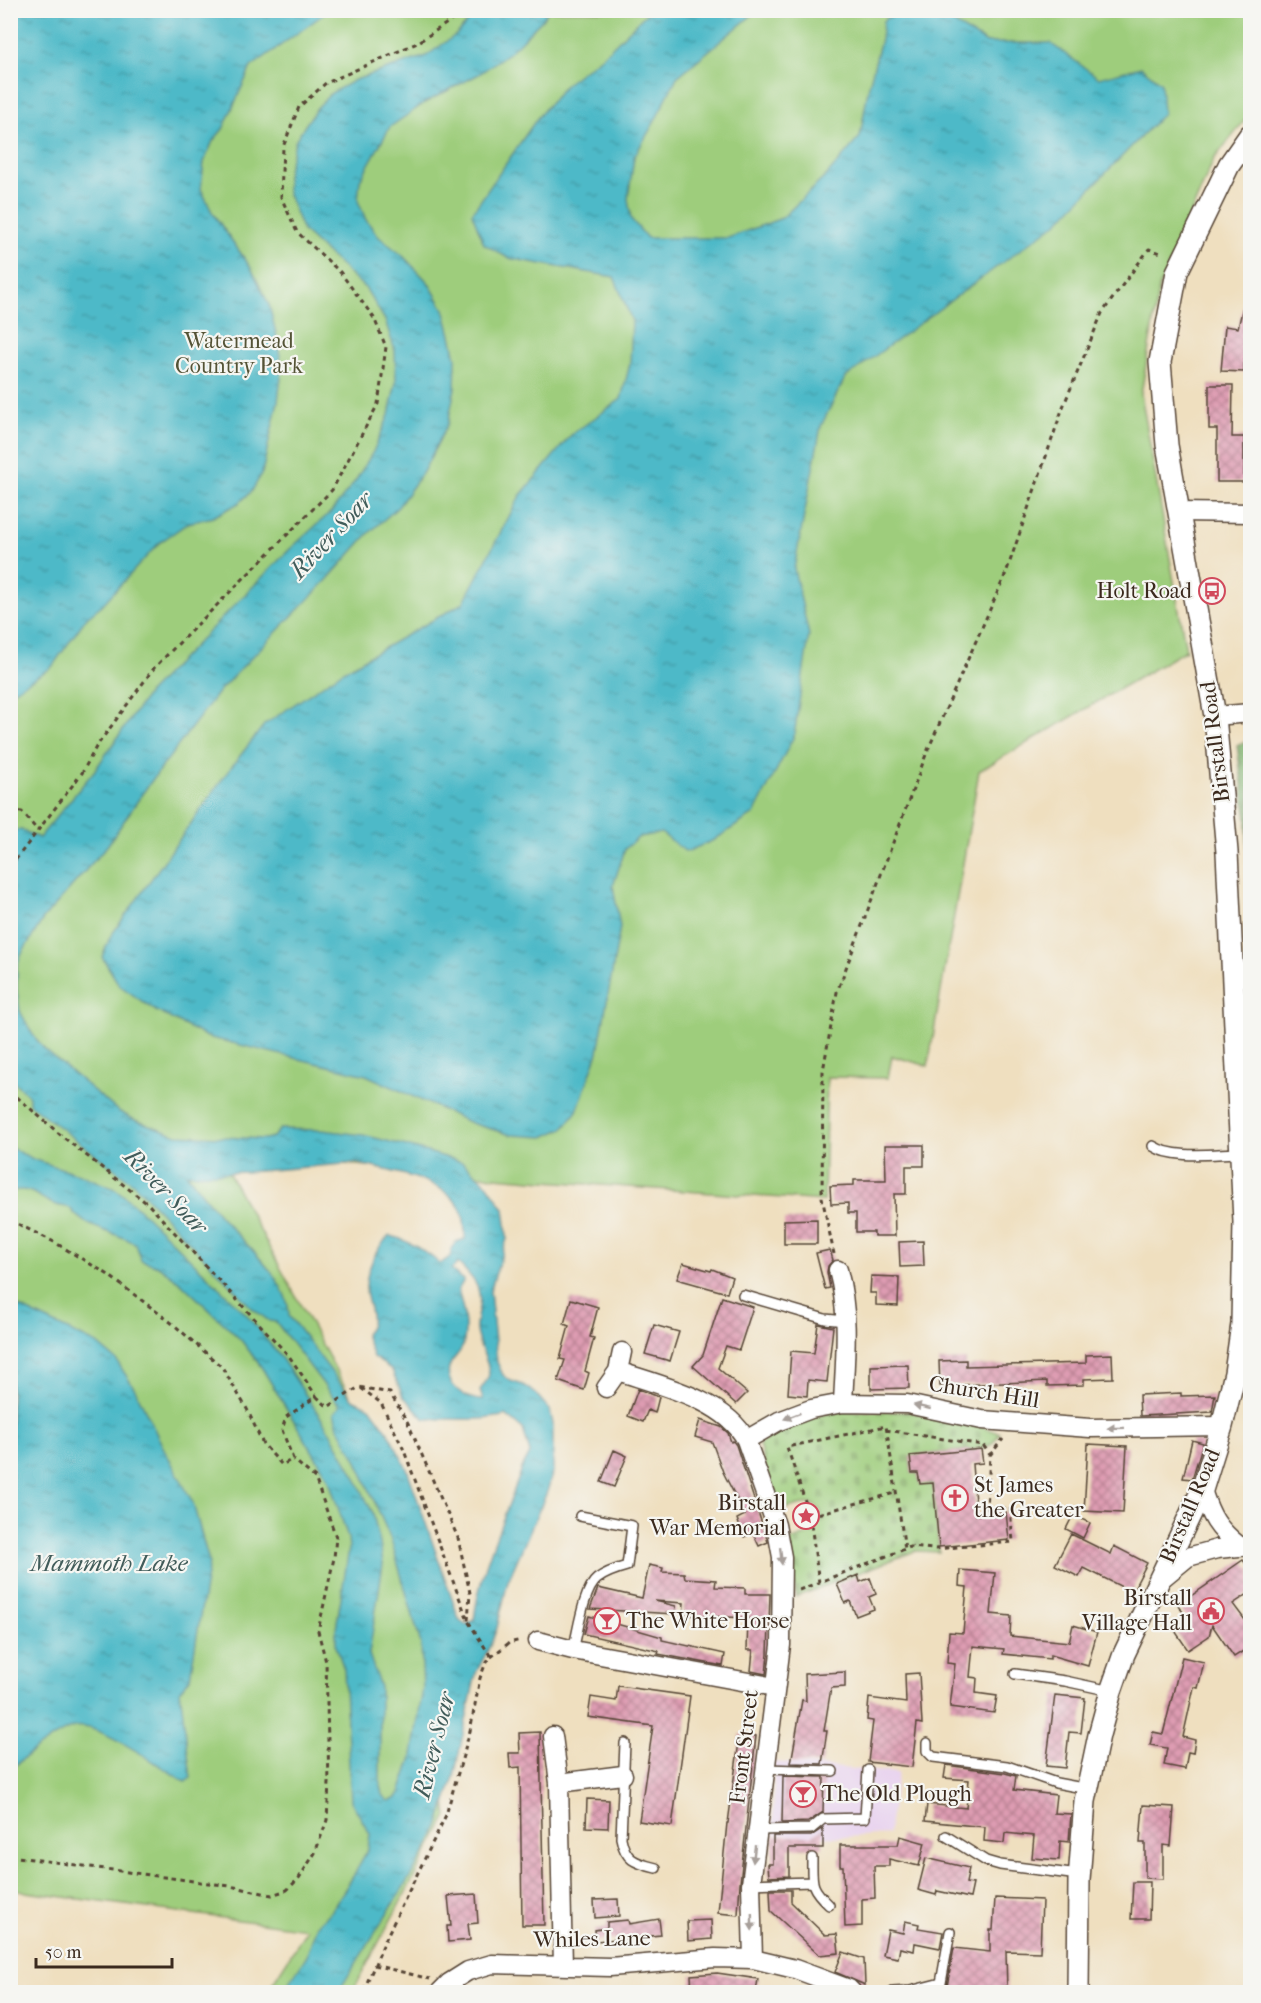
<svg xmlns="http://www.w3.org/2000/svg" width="1261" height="2003" viewBox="0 0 1261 2003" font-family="'IM FELL French Canon',serif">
<defs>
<pattern id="forest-crowns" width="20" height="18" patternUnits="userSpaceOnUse" patternTransform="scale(1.5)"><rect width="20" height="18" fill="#7eb06c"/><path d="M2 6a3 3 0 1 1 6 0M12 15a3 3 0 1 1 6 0" fill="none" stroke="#688f58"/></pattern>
<pattern id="cemetery-stones" width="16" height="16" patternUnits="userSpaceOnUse" patternTransform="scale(1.5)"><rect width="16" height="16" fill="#9ecd7c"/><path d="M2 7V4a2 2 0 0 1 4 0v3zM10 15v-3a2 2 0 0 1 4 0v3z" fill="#89b06b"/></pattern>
<pattern id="water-ripples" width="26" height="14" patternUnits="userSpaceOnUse" patternTransform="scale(1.5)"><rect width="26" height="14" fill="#4db9c8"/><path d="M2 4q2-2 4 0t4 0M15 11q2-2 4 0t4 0" fill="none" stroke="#4197a2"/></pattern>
<pattern id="building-cross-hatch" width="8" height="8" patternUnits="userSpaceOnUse" patternTransform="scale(1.5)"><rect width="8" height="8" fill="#de9cb2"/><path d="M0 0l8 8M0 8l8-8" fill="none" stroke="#b57f90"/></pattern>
</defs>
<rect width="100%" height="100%" fill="#f6f6f2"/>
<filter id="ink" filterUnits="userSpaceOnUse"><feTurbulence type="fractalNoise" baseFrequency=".0167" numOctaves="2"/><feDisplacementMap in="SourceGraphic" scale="12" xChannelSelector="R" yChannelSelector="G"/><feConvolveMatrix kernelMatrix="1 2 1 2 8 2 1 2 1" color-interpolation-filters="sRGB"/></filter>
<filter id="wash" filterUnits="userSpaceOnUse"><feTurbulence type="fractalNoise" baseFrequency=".008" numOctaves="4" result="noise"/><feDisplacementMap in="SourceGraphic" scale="24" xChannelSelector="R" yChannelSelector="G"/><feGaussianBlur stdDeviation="1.35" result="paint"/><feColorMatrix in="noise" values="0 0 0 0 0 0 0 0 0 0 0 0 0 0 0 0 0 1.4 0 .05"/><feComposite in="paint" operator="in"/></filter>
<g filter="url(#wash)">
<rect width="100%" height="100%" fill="#efdfbf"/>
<path fill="#e8d2ef" d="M774 1762 898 1773 888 1834 846 1837 773 1835Z"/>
<path fill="#9ecd7c" stroke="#6c7c4d" stroke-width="1.5" d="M11 11H1250V114L1214 159 1159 288 1141 394 1186 650 979 771 928 1066 892 1056 888 1078 827 1077 824 1201 531 1180 218 1153 374 1440 407 1517 447 1816 352 1992H267L307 1929 11 1890Z"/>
<path fill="url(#forest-crowns)" stroke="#5c6d45" stroke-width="1.5" d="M1250 741V943H1249L1247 820 1237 745Z"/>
<path fill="url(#cemetery-stones)" stroke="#6c7c4d" stroke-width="1.5" d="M839 1411 910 1412 983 1427 1000 1433 991 1445 981 1449 910 1456 912 1473H918L920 1484 933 1483 939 1552 915 1551 796 1597 790 1541 813 1533 820 1520 821 1511C809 1497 793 1507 778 1512L759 1445C784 1423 807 1418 839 1411Z"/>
<path fill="url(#water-ripples)" stroke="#447273" stroke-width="1.5" fill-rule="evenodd" d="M11 10 328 11 251 67 223 129 213 141 204 162 201 189 212 212 251 268 269 305 277 337 282 370 278 401 262 473 252 491 239 503 213 517 188 523 159 543 102 605 87 617 51 668 11 692Z
M479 10 548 11 542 20 511 51 479 74 426 102 390 127 360 180 358 201 366 220 379 237 402 255 428 282 444 309 451 335 456 358 455 388 448 423 423 472 398 507 368 534 327 580 219 691 147 787 107 846 43 919 21 955 17 967V991L20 1011 33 1035 45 1050 118 1111 135 1120 177 1135 265 1139 273 1137 280 1129 322 1130 363 1135 403 1145 462 1162 488 1185 504 1209 506 1224 507 1239 490 1291 497 1362 503 1375 511 1381 523 1385 535 1393 550 1410 553 1424V1471L547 1492 508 1581 497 1628 490 1646 476 1673 454 1777 439 1824 426 1851 343 1984 340 1992H284L307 1955 317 1925 332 1910 352 1878 368 1849 370 1834 351 1801 344 1669 336 1646V1628L349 1549 348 1538 328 1477 262 1368 241 1340 180 1282 158 1266 141 1260 136 1244C114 1230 86 1231 70 1208 63 1206 57 1206 51 1203 34 1195 31 1187 11 1191V1148L35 1160 79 1174 117 1190 137 1207 247 1315 282 1359 325 1424 355 1476 373 1514 380 1543 383 1564 369 1654 380 1687V1780L383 1795 388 1801 396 1799 400 1793 411 1761 423 1688 421 1644 391 1540 356 1459 338 1427 334 1413 340 1406 276 1322 269 1321 252 1308 134 1184 29 1104V1096L11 1079V830H22L39 838 95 770 149 692 289 550 332 511 356 480 373 452 389 415 396 382 395 351 385 320 366 289 303 231 287 192V174L296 139 316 109 331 93 355 80 426 56 457 34ZM356 1163C388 1172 447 1177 462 1212 465 1220 465 1231 465 1239L456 1242 451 1249V1256L440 1264C430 1254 403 1237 389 1236 376 1248 366 1271 366 1288 366 1305 379 1320 365 1334L373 1357 392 1370 403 1396 425 1419C453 1418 479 1422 506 1415L523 1429 530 1453 522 1468C505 1519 480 1566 474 1620L466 1625 459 1619 407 1469 388 1432 370 1407 352 1399 289 1316C289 1279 245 1245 222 1218 210 1204 198 1189 187 1174L247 1172ZM458 1263C465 1270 475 1279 478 1289 483 1304 475 1316 476 1330 477 1345 490 1362 489 1374 488 1380 483 1386 480 1390L483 1400C467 1401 442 1384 450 1365 454 1356 463 1352 464 1341 467 1323 463 1308 458 1290L464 1280 451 1270Z
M649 11H757L677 77 655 121 634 157 628 199 631 219 647 238H728L782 218 827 175 860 137 868 90 881 39 883 21 896 11H933L987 43H1050L1099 78 1141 67 1161 83 1163 114 1058 222 845 378 821 426 794 569 809 635 794 736 754 814 714 840 686 852 661 833 639 837 625 849 613 886 620 927 598 1052 577 1111 564 1128 544 1137 511 1135 471 1123 366 1075 207 1037 156 1011 119 985 102 957 110 937 226 774 264 725 345 670 463 603 520 496 571 435 621 399 630 364 632 321 614 277 508 258 484 244 472 213 538 117 567 83 603 56Z
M11 1303 97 1344 116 1360 135 1389 162 1445 193 1503 209 1562 190 1678 180 1690 191 1778 185 1782C164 1769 97 1721 74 1727 60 1731 23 1757 13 1768V1783L11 1787Z"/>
<g id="blocks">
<path fill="url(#building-cross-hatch)" d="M1245 298H1251V350H1245L1244 372 1221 371 1225 326 1238 328Z
M1209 385H1233L1232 437H1244V482H1217V429H1209Z
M885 1145H924V1166H906V1194H894L895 1236H874V1232H856V1213H848V1203L831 1204 830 1186 854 1185V1180H886Z
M817 1219V1244H784V1220Z
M923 1241 924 1266 900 1267 899 1242Z
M830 1250 833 1260 828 1266 827 1272 830 1288 825 1289 816 1253Z
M683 1263 711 1271 712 1269 732 1277 727 1293 677 1279Z
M871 1276 899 1277 898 1306 876 1305V1293H870Z
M722 1297 753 1307 739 1350 726 1346 718 1368 747 1393 736 1404 693 1366 703 1355Z
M571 1299 598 1307 590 1337 594 1338 585 1371 589 1373 584 1390 558 1381 565 1360 560 1359 569 1326 564 1324Z
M818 1324 833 1327 827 1382 808 1380 807 1396 788 1394 791 1351 814 1353Z
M654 1325 679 1332 670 1361 645 1354Z
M1112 1354 1113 1378 1084 1379V1385L1047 1386V1381L940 1386 939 1361 966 1360V1366L1086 1363V1355Z
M908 1365 909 1388 871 1389V1366Z
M638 1389 659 1397 655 1413 648 1410 643 1422 628 1416Z
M1181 1393V1396L1215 1395 1212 1412 1140 1416 1139 1395Z
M700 1420 721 1427 728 1433 731 1442 733 1441 736 1445 768 1542 759 1546 753 1533 744 1537 737 1519 745 1515 723 1472 712 1442 695 1437Z
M1192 1440 1203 1443 1192 1479 1183 1478Z
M1088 1444 1127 1446 1123 1513 1084 1511Z
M981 1449 983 1463 972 1464 976 1515 1006 1512 1009 1540 939 1547 933 1483 920 1484 918 1473H912L910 1456Z
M614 1450 627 1456 614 1487 601 1482Z
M1073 1515 1090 1523 1083 1538 1066 1529Z
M1071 1534 1111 1554 1114 1546 1147 1563 1132 1592 1084 1568 1079 1577 1055 1565Z
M1243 1560 1251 1570V1592L1233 1604 1251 1628V1646L1234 1657 1212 1625 1209 1636 1188 1650 1173 1628 1187 1618 1178 1605Z
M649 1565 663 1568 662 1572 684 1573 685 1578 716 1580 715 1587 745 1588V1594H770L768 1654 766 1674 751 1671 753 1650H747L748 1618 683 1615 684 1603 655 1601 676 1606 675 1614 590 1609 598 1588 642 1598Z
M960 1570 995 1573 991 1614 1011 1616 1010 1636 1069 1642 1073 1625 1097 1632 1088 1666 1050 1655V1659L1003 1654 1004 1649 973 1646 970 1677 977 1678 976 1693 997 1696 994 1713 950 1707 955 1664 947 1663 949 1632 963 1633 967 1587 959 1586Z
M858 1575 860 1582 870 1578 876 1594 869 1597 874 1609 856 1616 850 1601 845 1603 837 1584Z
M589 1616 662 1637V1640L725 1654 723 1666 658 1654 659 1651 584 1634Z
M1182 1657 1204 1662 1198 1688 1194 1687 1183 1737 1195 1740 1193 1753 1188 1752 1185 1769 1164 1765 1167 1748 1150 1745 1153 1732 1163 1734Z
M845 1672V1687L831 1688 824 1731H827L822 1764 791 1763 802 1700 806 1701 805 1674Z
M919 1673 922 1724 917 1723 912 1767 868 1762 873 1721 867 1720 869 1698 906 1703 905 1674Z
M618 1686 690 1696 672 1826 639 1821 653 1726 588 1717 591 1697 616 1701Z
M1055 1695 1085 1698 1081 1733 1069 1732 1065 1768 1046 1766Z
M540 1732 544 1925H522L520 1767 510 1768 509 1753H520L519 1733Z
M740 1734 756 1736 740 1883 738 1915 718 1913 727 1823H728Z
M946 1765 1005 1773 1016 1776 1014 1790 1056 1795 1054 1813 1071 1814 1069 1842 1060 1841 1059 1860 1032 1858 1034 1836 1005 1833 1004 1843 984 1841 985 1827 925 1821 927 1804 966 1808 969 1780 944 1778Z
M783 1776 824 1777 823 1812 808 1822 782 1823Z
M587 1799 609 1800 608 1828 586 1827Z
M1143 1805 1174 1807 1171 1846 1163 1845V1879L1145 1878V1843H1140Z
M823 1828V1848H789V1876L769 1877 768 1864H773V1836H811Z
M900 1836 925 1843 919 1866 889 1859V1866H874L875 1898 862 1899V1926L845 1927 843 1866H840V1845H898Z
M926 1858 969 1868 966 1883 973 1884 970 1898 937 1891 936 1895 918 1890Z
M1133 1882H1150L1149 1919H1131Z
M770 1890H791V1902L825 1935 837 1934 839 1953 819 1955 771 1911Z
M476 1894 478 1923 468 1924 470 1940 448 1942 447 1926H451L448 1896Z
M995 1898 1042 1900 1040 1952 1006 1951 1007 1992H946L954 1948 990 1952V1930H993Z
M618 1899 619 1916 595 1918 594 1900Z
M659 1919 661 1935 596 1941 595 1930 607 1928V1922L628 1920 629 1924Z
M711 1920 712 1939 688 1941 687 1921Z
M905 1921 919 1924 918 1928 943 1932 940 1948 915 1943 914 1951 900 1948 898 1958 883 1955 888 1930 903 1933Z
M843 1952 864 1959 865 1985 835 1972Z
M717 1973 758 1979 756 1992H692L691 1975Z"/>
</g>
</g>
<g filter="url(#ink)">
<use href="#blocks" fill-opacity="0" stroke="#564536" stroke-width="1.5"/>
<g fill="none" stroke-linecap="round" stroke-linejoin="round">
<defs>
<path id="service" d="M1233 968 1250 965
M1153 1146C1174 1160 1217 1153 1241 1153
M743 1295 825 1319 846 1321
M573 1650C578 1633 583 1590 597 1579 606 1572 616 1569 627 1566L632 1526 580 1516
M1015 1674 1065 1681 1111 1691
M625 1743 621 1838C625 1860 635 1863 656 1868
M927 1743V1751L933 1757 1007 1766 1056 1783 1088 1789
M765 1769 833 1771
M757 1830 811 1829 823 1819 865 1818 868 1770
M946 1836 986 1861 1000 1865 1079 1875
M812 1858C812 1884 810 1887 829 1905
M751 1884 812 1882
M893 1992 910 1991 941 1983 950 1932"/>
<path id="minor" d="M1179 512 1250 513
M1215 716 1250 713
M838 1270C850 1315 845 1358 843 1403
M618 1371 622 1352
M606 1388 618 1371C659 1385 726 1400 746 1440L776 1525 782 1557 781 1645 751 1884 753 1959
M746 1440 779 1421 811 1409 843 1403 907 1404 982 1420 1090 1428 1222 1426
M1202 1490C1211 1517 1217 1528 1239 1546
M1160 1580 1188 1557 1217 1549 1250 1546
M538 1641 573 1650 775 1687
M553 1736 559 1783 563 1966
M559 1783 623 1775
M440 1992 449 1983 468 1971 492 1964 610 1967 715 1958 753 1959 795 1969 849 1989 852 1992"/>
<path id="tertiary" d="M1078 1992 1079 1880 1085 1801 1099 1735 1111 1691 1124 1654 1202 1490 1222 1426 1235 1373 1242 1324 1244 1222 1227 852 1215 716 1167 445 1160 362 1177 272 1229 165 1250 135"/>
</defs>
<use href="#service" stroke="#564536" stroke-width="12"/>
<use href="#minor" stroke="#564536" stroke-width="21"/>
<use href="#tertiary" stroke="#564536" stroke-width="24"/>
<path stroke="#564536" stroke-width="3" stroke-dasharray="4.5 4.5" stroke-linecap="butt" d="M10 811 22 812 38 831
M10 867 82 773 96 747 154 668 332 490 378 404 386 347 374 318 340 272 297 232 281 197 283 147 299 107 326 83 417 43 467 10
M10 1091 63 1137 149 1205 289 1356 317 1397
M10 1220 54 1242 107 1274 173 1324 222 1367 247 1409 263 1444 282 1465 293 1459 282 1430 286 1417 314 1398 317 1397 328 1407 359 1387 390 1393 408 1423 458 1538 470 1593 468 1621
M834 1254 822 1197 823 1071 837 992 927 752 1006 573 1063 407 1102 313 1149 249 1164 254
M361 1388 381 1403 403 1448 468 1621 491 1657 485 1665 480 1678 470 1731 446 1815 387 1936 363 1992
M886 1430 983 1445 990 1455
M810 1516 895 1493
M819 1583 810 1516 787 1447 886 1426 905 1549
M799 1590 910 1547 935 1549 1013 1542 1010 1508 987 1509 990 1455 1003 1439
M491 1657 509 1643 521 1640
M10 1856 230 1886 272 1895 287 1890 299 1878 315 1853 327 1820 329 1783 326 1662 318 1631 334 1558 336 1537 315 1478 293 1459
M374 1965 430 1979"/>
<use href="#service" stroke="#fff" stroke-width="9"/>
<use href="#minor" stroke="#fff" stroke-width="18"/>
<use href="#tertiary" stroke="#fff" stroke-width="21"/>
</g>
<defs><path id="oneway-solid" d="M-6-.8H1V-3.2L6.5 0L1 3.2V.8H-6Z" transform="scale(1.5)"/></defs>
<g fill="#a79f9a">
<use href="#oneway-solid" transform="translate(922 1407) rotate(-167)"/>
<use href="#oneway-solid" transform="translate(792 1416) rotate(159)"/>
<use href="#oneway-solid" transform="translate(1116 1428) rotate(179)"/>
<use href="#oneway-solid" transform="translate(781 1556) rotate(84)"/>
<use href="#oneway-solid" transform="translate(754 1854) rotate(97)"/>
<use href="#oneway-solid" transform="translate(752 1922) rotate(89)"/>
</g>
</g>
<defs>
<symbol id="bus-ring" viewBox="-11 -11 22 22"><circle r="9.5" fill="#f6f6f2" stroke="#d1495b" stroke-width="1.5"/><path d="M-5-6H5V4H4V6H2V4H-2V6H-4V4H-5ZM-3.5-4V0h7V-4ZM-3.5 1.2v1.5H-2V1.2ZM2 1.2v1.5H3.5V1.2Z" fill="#d1495b"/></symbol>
<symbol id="church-ring" viewBox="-11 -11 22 22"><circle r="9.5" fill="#f6f6f2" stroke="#d1495b" stroke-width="1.5"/><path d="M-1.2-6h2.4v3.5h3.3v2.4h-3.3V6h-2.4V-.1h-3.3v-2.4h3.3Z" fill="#d1495b"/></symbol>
<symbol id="sight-ring" viewBox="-11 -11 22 22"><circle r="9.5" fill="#f6f6f2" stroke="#d1495b" stroke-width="1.5"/><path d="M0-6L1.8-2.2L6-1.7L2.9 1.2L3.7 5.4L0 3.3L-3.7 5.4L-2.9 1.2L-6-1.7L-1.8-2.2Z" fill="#d1495b"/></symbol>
<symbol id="civic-ring" viewBox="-11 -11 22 22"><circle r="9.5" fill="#f6f6f2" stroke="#d1495b" stroke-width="1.5"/><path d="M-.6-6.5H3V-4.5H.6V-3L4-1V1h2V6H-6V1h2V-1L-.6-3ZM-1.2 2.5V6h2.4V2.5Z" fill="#d1495b"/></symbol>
<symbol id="bar-ring" viewBox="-11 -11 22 22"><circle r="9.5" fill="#f6f6f2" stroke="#d1495b" stroke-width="1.5"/><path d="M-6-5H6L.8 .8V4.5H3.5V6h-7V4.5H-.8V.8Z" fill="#d1495b"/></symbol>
</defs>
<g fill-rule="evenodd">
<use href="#bus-ring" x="1197" y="576" width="30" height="30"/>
<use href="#church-ring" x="940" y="1483" width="30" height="30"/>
<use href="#sight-ring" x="791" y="1501" width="30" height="30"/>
<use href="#civic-ring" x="1196" y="1596" width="30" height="30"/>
<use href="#bar-ring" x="592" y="1606" width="30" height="30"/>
<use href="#bar-ring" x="788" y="1779" width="30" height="30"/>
</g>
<g text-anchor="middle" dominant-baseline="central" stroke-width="4.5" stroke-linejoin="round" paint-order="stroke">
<g font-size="22" fill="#545336" stroke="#f6f6f2">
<text x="239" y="341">Watermead<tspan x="239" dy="25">Country Park</tspan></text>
</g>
<g font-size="22" fill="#3b2a1e" stroke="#f6f6f2" text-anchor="end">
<text x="1192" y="591">Holt Road</text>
<text x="974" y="1485" text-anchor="start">St James<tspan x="974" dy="25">the Greater</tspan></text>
<text x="786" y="1503">Birstall<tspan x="786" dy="25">War Memorial</tspan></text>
<text x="1192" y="1598">Birstall<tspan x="1192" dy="25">Village Hall</tspan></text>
<text x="626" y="1621" text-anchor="start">The White Horse</text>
<text x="822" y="1794" text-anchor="start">The Old Plough</text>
</g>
<g font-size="22" fill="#3b2a1e" stroke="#f6f6f2">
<text transform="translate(1215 742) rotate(-97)">Birstall Road</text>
<text transform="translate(984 1392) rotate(9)">Church Hill</text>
<text transform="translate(1190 1506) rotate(-67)">Birstall Road</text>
<text transform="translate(744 1747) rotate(-83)">Front Street</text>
<text transform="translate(592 1939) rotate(-1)">Whiles Lane</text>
</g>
<g font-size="24" font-style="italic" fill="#415c5a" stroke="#f6f6f2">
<text transform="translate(331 535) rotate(-47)">River Soar</text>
<text transform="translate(166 1191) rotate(46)">River Soar</text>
<text x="109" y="1563">Mammoth Lake</text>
<text transform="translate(434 1745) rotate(-76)">River Soar</text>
</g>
</g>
<rect width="1261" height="2003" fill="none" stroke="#f6f6f2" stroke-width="36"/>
<path d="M36 1958v9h136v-9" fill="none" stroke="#3b2a1e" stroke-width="3"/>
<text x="45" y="1958" font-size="18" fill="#3b2a1e" stroke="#f6f6f2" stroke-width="4.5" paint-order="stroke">50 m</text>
</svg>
